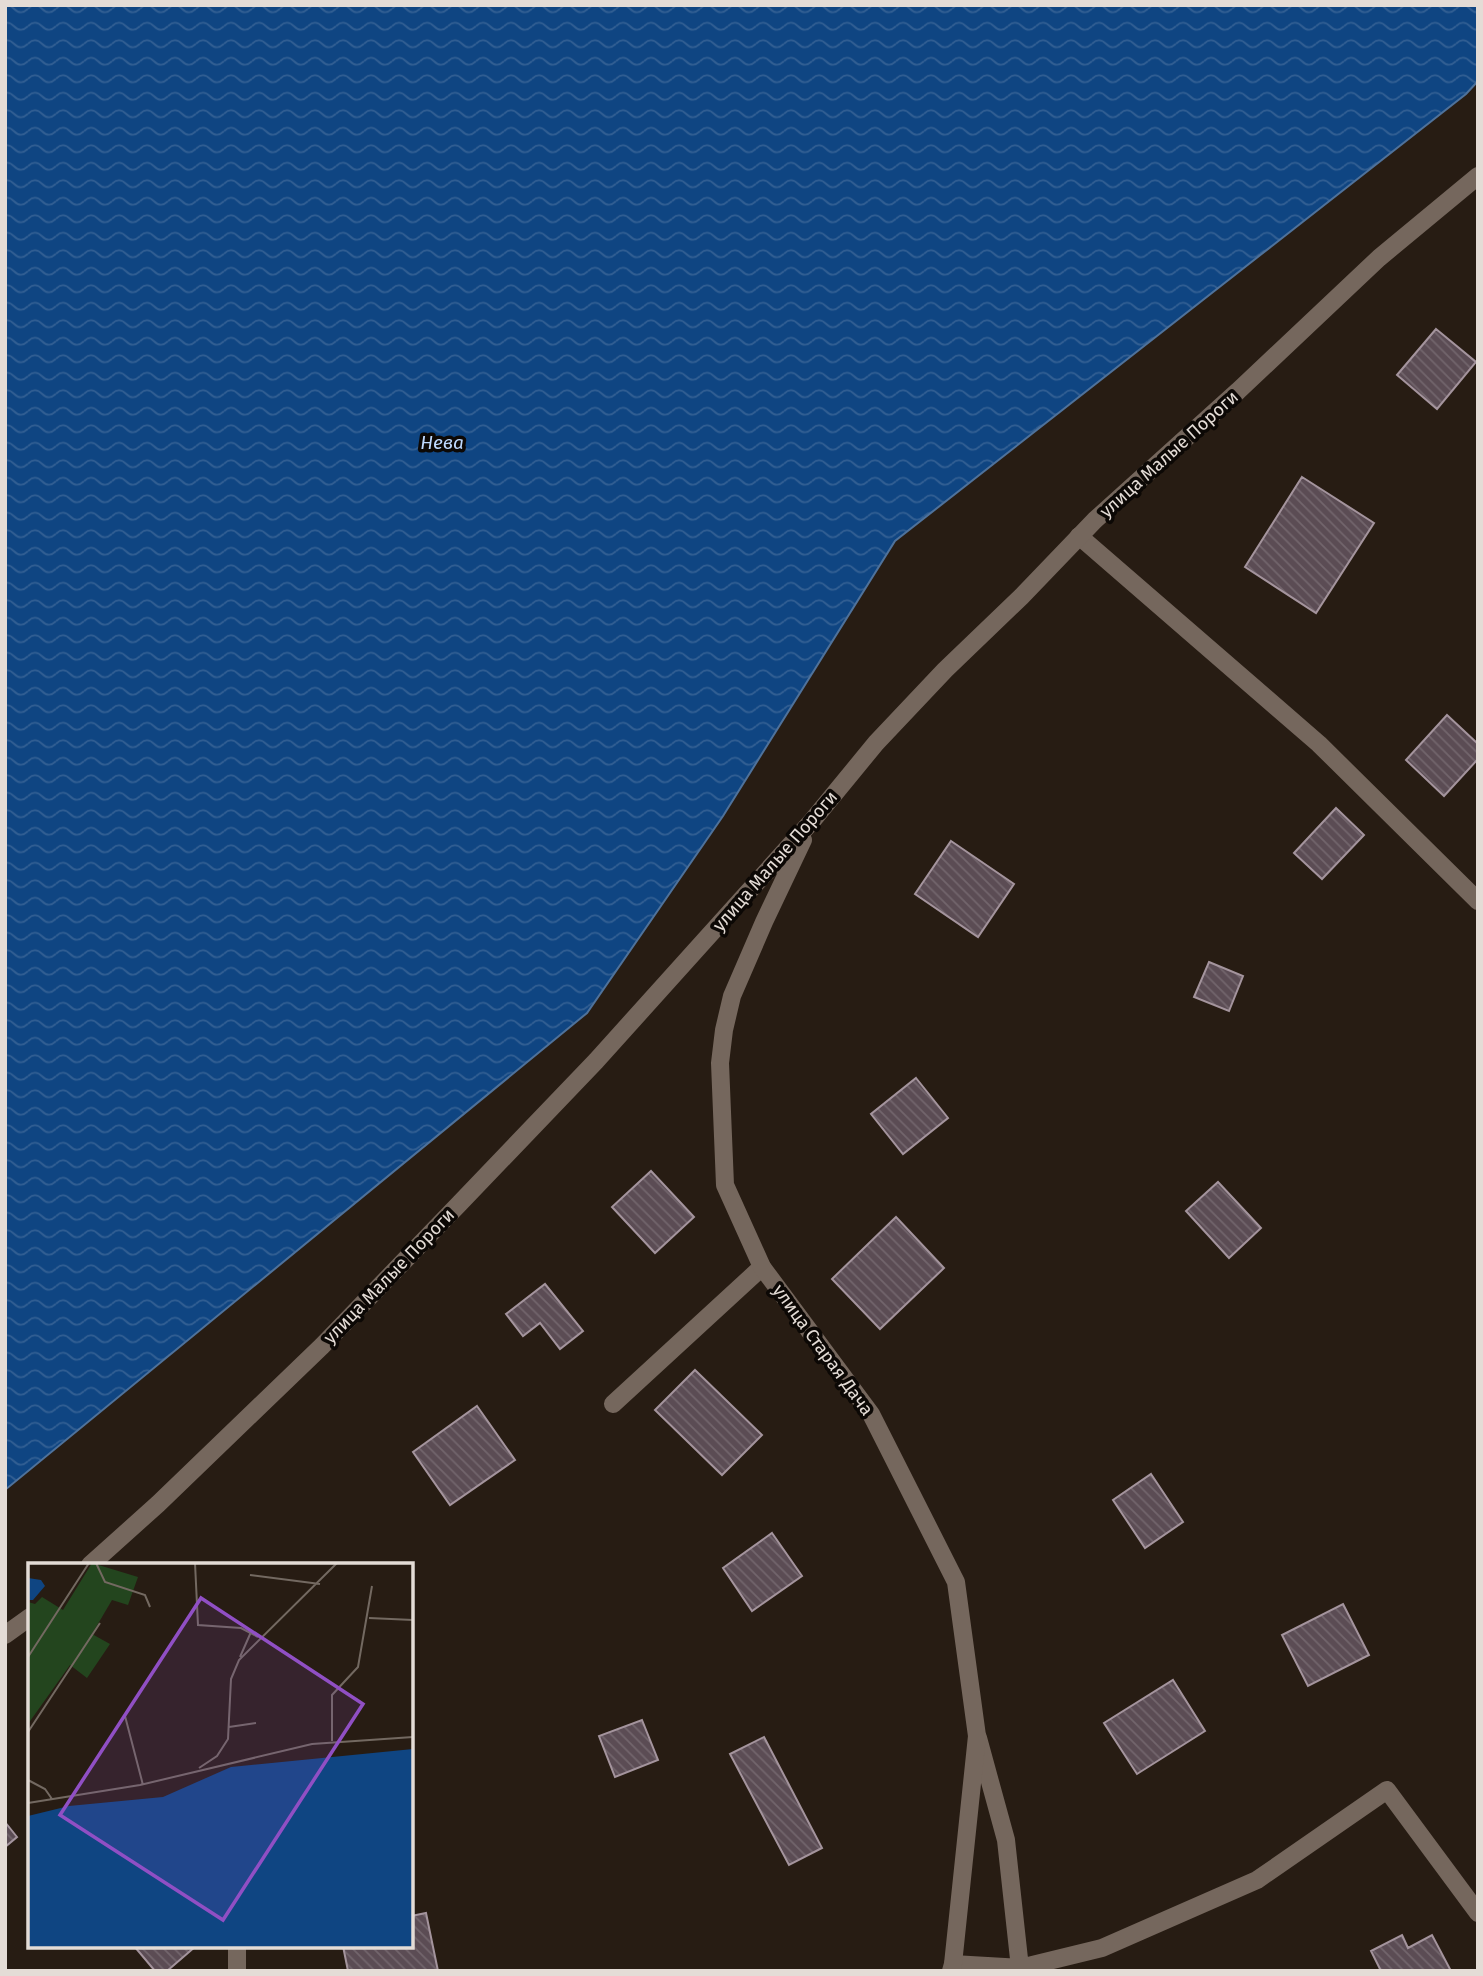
<svg xmlns="http://www.w3.org/2000/svg" width="1483" height="1976" viewBox="0 0 1483 1976" font-family="'Fira Sans',sans-serif">
<defs>
<pattern id="water-waves" width="16" height="10" patternUnits="userSpaceOnUse" patternTransform="scale(1.75)"><rect width="16" height="10" fill="#0f4582"/><path d="M0 5q4-4 8 0t8 0" fill="none" stroke="#325f93"/></pattern>
<pattern id="building-back-hatch" width="6" height="6" patternUnits="userSpaceOnUse" patternTransform="scale(1.75)"><rect width="6" height="6" fill="#5b4c54"/><path d="M-1 5l2 2M0 0l6 6M5-1l2 2" fill="none" stroke="#72656c"/></pattern>
</defs>
<rect width="100%" height="100%" fill="#271c13"/>
<path fill="url(#water-waves)" stroke="#4f729b" stroke-width="2" d="M5 5H1478V81L1466 94 895 541 723 816 587 1013 5 1490Z"/>
<path fill="url(#building-back-hatch)" stroke="#a4949d" stroke-width="2" d="M1436 329 1476 362 1437 409 1397 375Z
M1302 477 1374 523 1316 613 1245 567Z
M1447 715 1478 744V759L1444 796 1406 760Z
M1336 808 1364 835 1322 879 1294 853Z
M951 841 1014 884 978 937 915 894Z
M1209 962 1243 976 1229 1011 1194 997Z
M916 1078 948 1118 903 1154 871 1114Z
M651 1171 694 1217 655 1253 612 1207Z
M1218 1182 1261 1228 1229 1258 1186 1211Z
M896 1217 944 1268 880 1329 832 1279Z
M545 1284 583 1331 560 1349 540 1323 523 1336 506 1314Z
M695 1370 762 1435 722 1475 655 1410Z
M477 1406 515 1460 450 1505 413 1452Z
M1151 1474 1183 1522 1145 1548 1113 1500Z
M772 1533 802 1576 752 1611 723 1568Z
M1343 1604 1369 1655 1308 1686 1282 1635Z
M1173 1680 1205 1731 1137 1774 1104 1723Z
M642 1720 658 1760 615 1777 599 1736Z
M764 1737 822 1848 789 1865 730 1754Z
M5 1822 17 1837 5 1847Z
M426 1913 438 1971H348L343 1946H411V1916Z
M1402 1935 1408 1948 1432 1935 1451 1971H1381L1371 1951Z
M134 1946H196L167 1971H155Z"/>
<g fill="none" stroke-linecap="round" stroke-linejoin="round">
<path stroke="#75675d" stroke-width="18" d="M1079 536 1319 744 1478 901
M613 1404 762 1267
M978 1738 1006 1840 1020 1968
M237 1946V1971
M953 1964 1020 1968 1102 1948 1257 1880 1387 1790 1478 1913"/>
<path stroke="#75675d" stroke-width="18" d="M803 840 764 922 732 996 724 1030 720 1063 725 1185 762 1267 871 1414 956 1582 977 1736 953 1964 951 1971
M90 1565 158 1504 322 1346 460 1203 596 1061 812 821 876 743 945 670 1021 597 1095 520 1238 391 1379 258 1478 176
M5 1635 30 1617"/>
</g>
<g text-anchor="middle" dominant-baseline="central" stroke-width="7" stroke-linejoin="round" paint-order="stroke">
<g font-size="18" fill="#e4dcd6" stroke="#0c0805">
<text transform="translate(1169 454) rotate(-42)">улица Малые Пороги</text>
<text transform="translate(775 861) rotate(-49)">улица Малые Пороги</text>
<text transform="translate(389 1276) rotate(-46)">улица Малые Пороги</text>
<text transform="translate(823 1350) rotate(54)">улица Старая Дача</text>
</g>
<g font-size="19" font-style="italic" fill="#bfdaff" stroke="#0c0805">
<text x="442" y="442">Нева</text>
</g>
</g>
<g transform="translate(28 1563)">
<rect width="385" height="385" fill="#271c13"/>
<path d="M64 0 110 14 100 42 84 37 64 71 82 81 59 115 42 102 0 161V39L7 41 14 34 35 47Z" fill="#23451e"/>
<path d="M0 15 13 17 17 23 5 37H0ZM385 186V385H0V253L41 243 135 234 203 204Z" fill="#0f4582"/>
<path fill="none" stroke="#736961" stroke-width="2" d="M68 0 77 19 117 32 122 44M167 0 170 62 213 65 230 74M222 12 292 21M341 55 385 57M0 94 61 0M212 94 223 69M97 153 115 222M201 164 228 160M0 169 72 60M304 178V132L330 104 344 23M171 205 189 193 200 176 203 116 211 97 309 0M0 217 17 226 24 236M0 240 112 222 284 181 385 174"/>
<path fill="#904fc4" fill-opacity="0.15" stroke="#904fc4" stroke-width="3.5" d="M173 35 335 141 195 357 32 252Z"/>
<rect width="385" height="385" fill="none" stroke="#e4dcd6" stroke-width="3.5"/>
</g>
<rect width="1483" height="1976" fill="none" stroke="#e4dcd6" stroke-width="14"/>
</svg>
